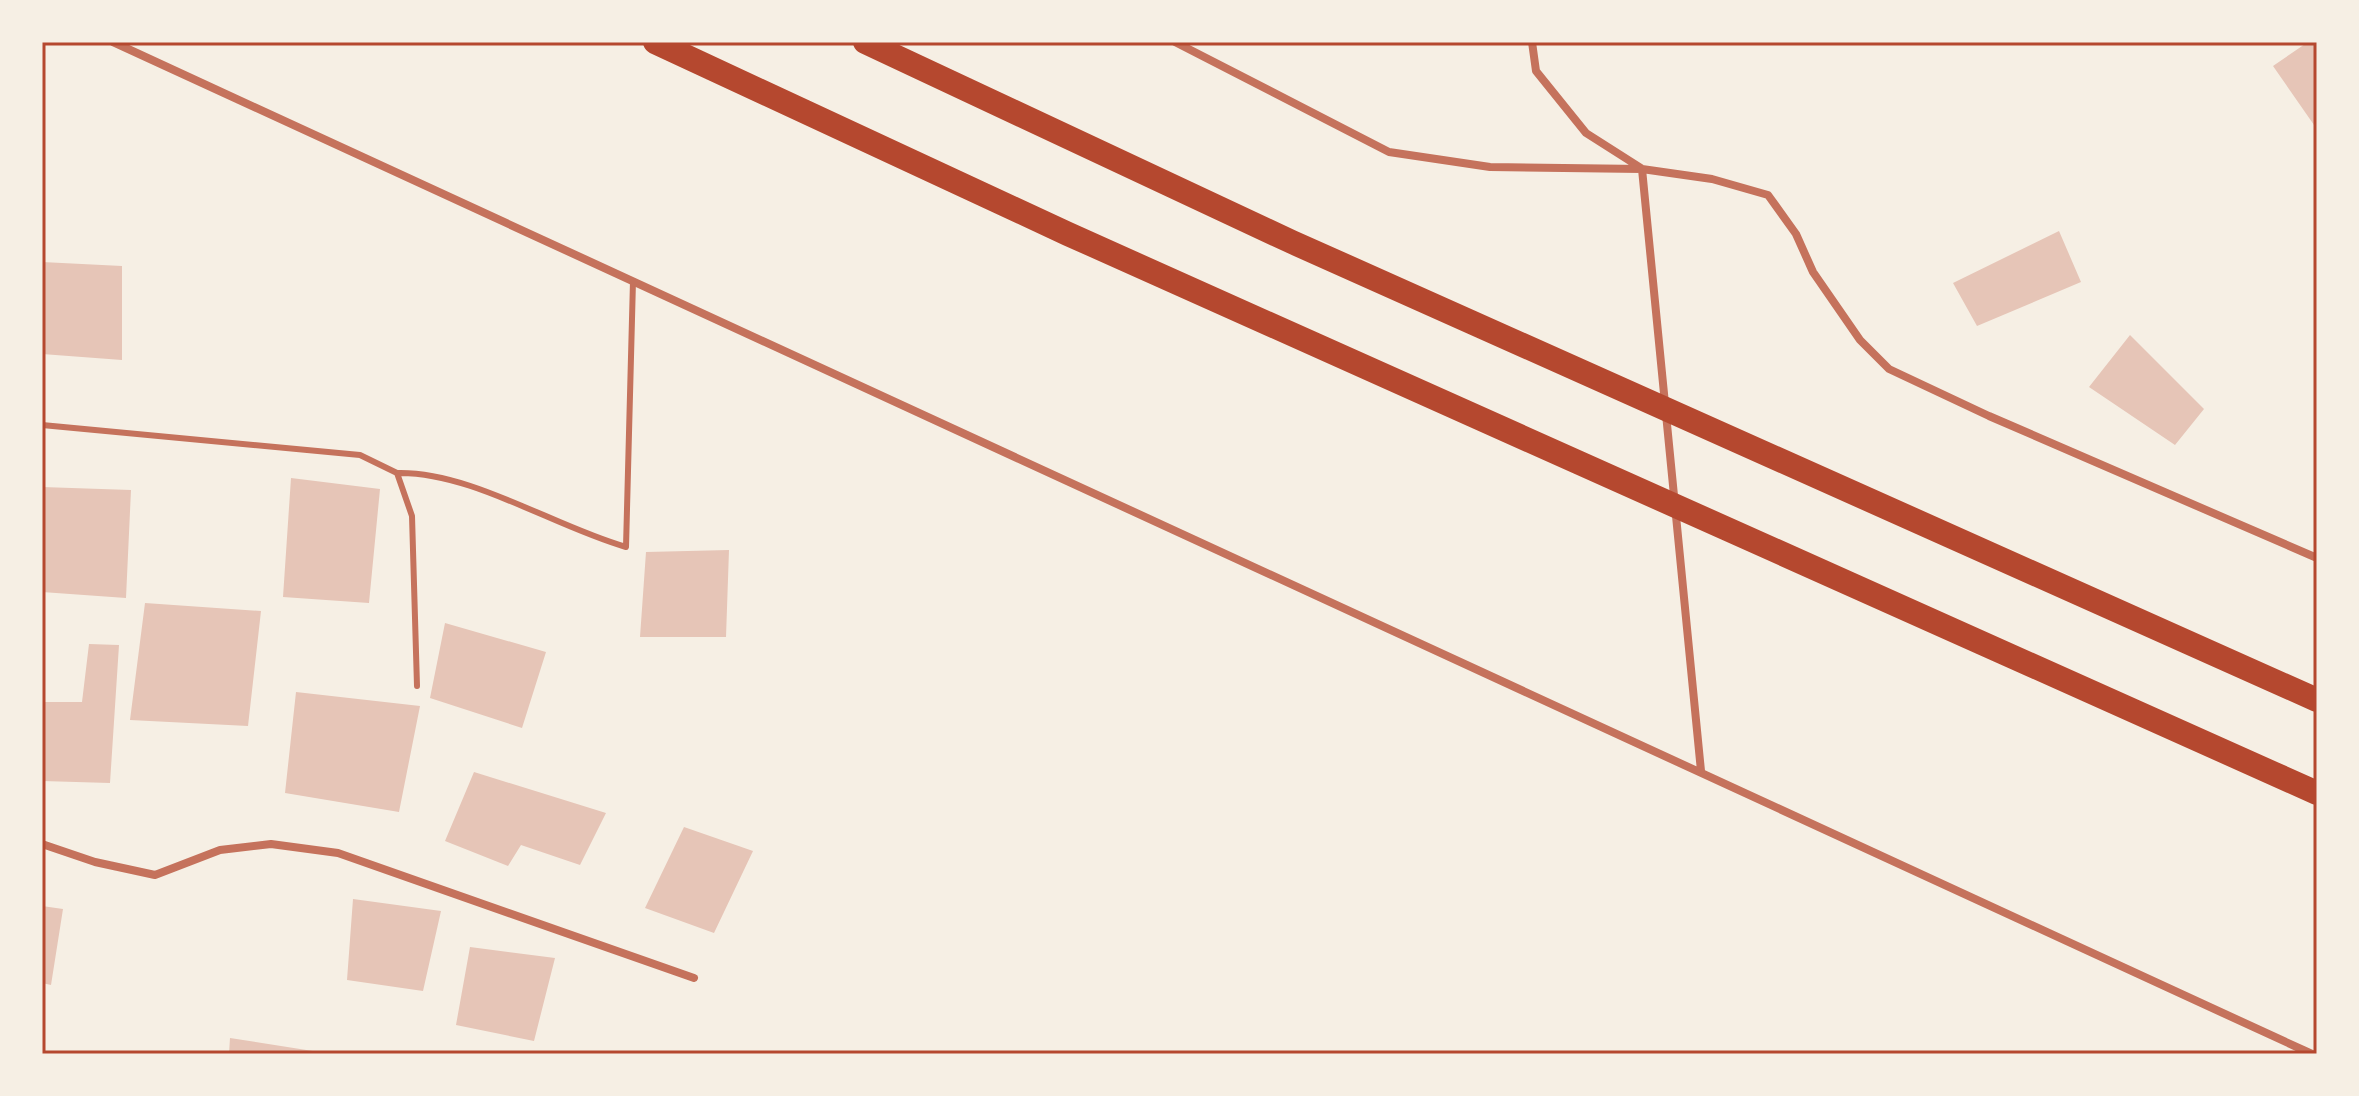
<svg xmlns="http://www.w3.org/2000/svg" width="2359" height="1096" viewBox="0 0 2359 1096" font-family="'PT Sans Narrow',sans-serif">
<rect width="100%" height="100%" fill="#f6efe4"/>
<path fill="#e6c5b7" d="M2308 42H2317V123L2314 125 2273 66Z
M2059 231 2081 282 1977 326 1953 283Z
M42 262 122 266V360L42 354Z
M2130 335 2204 409 2175 445 2089 387Z
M291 478 380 489 369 603 283 597Z
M42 487 131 490 126 598 42 592Z
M729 550 726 637H640L646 552Z
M145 603 261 611 248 726 130 720Z
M445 623 546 652 522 728 430 698Z
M89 644 119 645 110 783 42 781V702H82Z
M296 692 420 706 399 812 285 793Z
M474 772 606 813 580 865 521 845 508 866 445 841Z
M684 827 753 851 714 933 645 908Z
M353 899 441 911 423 991 347 980Z
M42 906 63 909 51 985 42 983Z
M470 947 555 958 534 1041 456 1025Z
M230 1038 319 1052V1054H229Z"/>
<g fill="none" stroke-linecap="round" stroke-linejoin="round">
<path stroke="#c5725c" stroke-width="6" d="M42 425 360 455 397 473 412 516 417 686
M397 473C470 471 555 527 626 547L633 281"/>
<path stroke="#c5725c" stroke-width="8" d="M113 42 2312 1054
M1175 42 1389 152 1490 167 1642 169 1712 179 1768 195 1796 234 1813 272 1860 340 1889 369 1989 416 2317 558
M1532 42 1536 71 1586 133 1641 168
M1642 169 1701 771
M42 844 95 862 155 875 220 850 271 844 338 853 694 978"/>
<path stroke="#b5482f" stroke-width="24" d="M655 42 1068 234 2317 793
M865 42 1292 242 2317 700"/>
</g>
<rect width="2359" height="1096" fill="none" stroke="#f6efe4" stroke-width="88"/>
<rect x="44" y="44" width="2271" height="1008" fill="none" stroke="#b5482f" stroke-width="3"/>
</svg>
